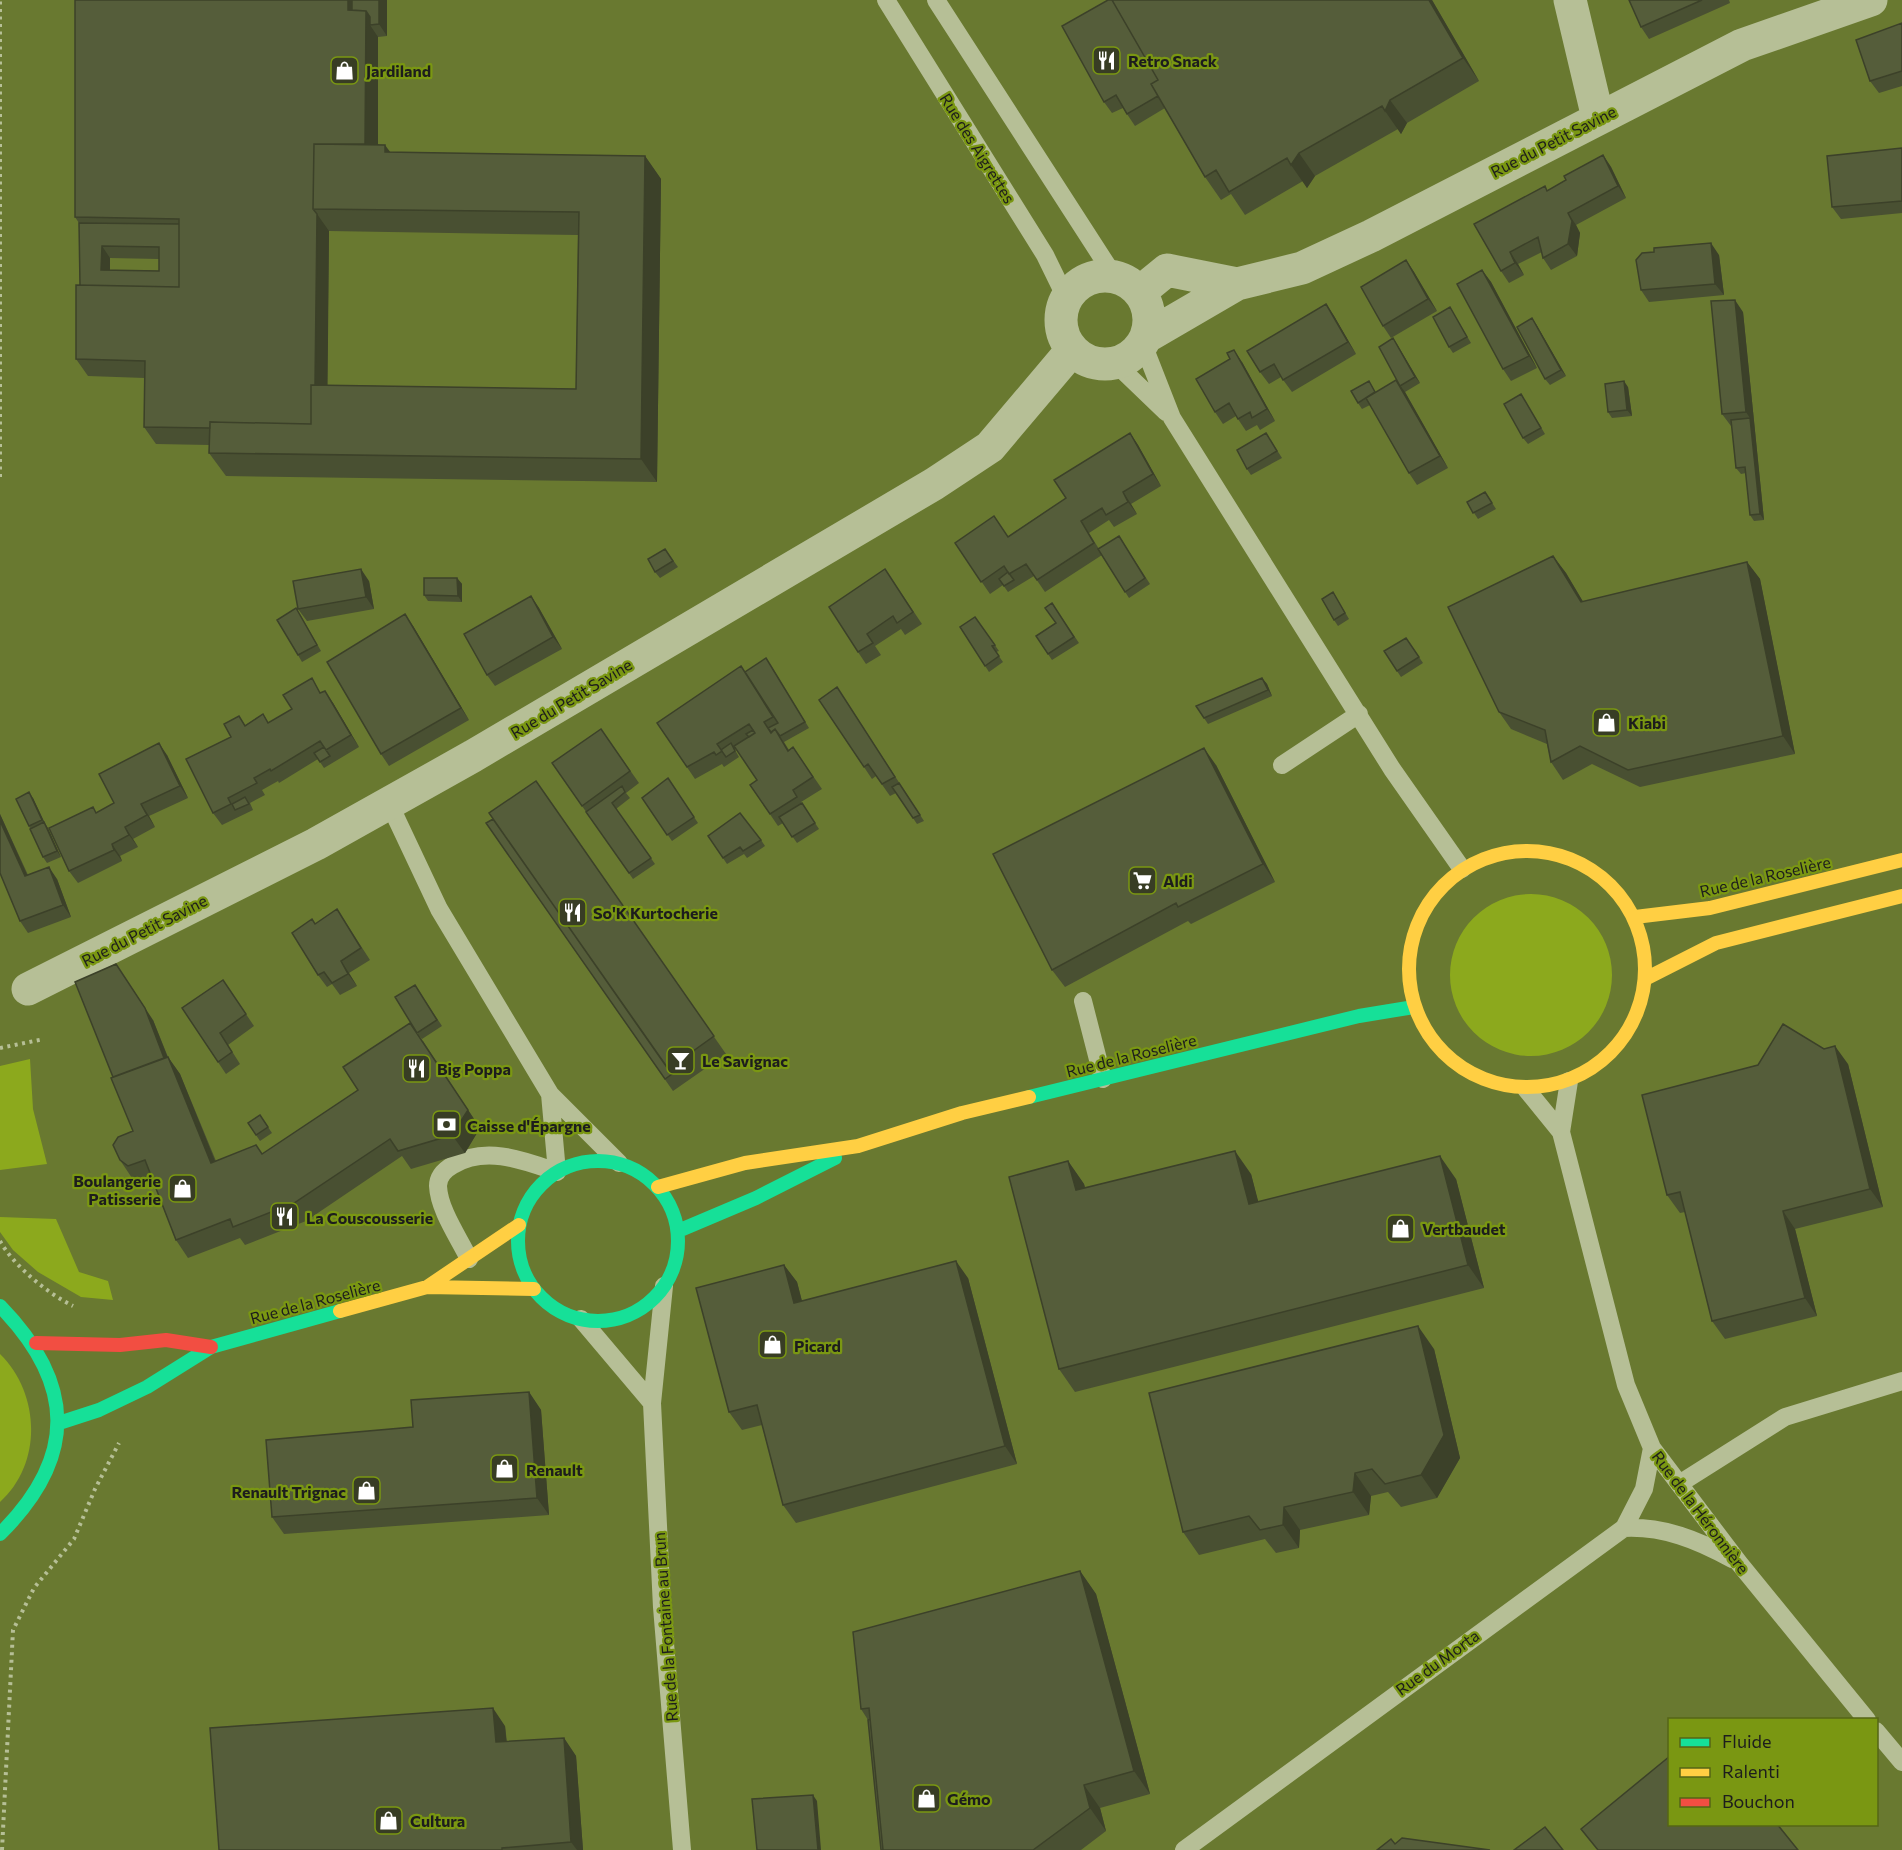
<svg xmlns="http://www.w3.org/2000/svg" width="1902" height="1850" viewBox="0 0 1902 1850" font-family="Commissioner,sans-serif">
<rect width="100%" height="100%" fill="#697930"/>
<path fill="#8ca91d" d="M1450 975a81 81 0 1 1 162 0a81 81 0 1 1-162 0Z
M30 1059 33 1109 47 1164 0 1170V1066Z
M0 1217 56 1219 79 1272 108 1281 113 1300 81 1297 38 1272 13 1250 0 1232Z
M0 1354C40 1393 43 1463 0 1502Z"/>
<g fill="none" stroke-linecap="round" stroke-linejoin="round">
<path stroke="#b6bf96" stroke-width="4" stroke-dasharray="3 4.5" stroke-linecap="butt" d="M0 477V0
M0 1048 44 1039
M0 1241C14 1266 47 1293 73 1306
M2 1850 13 1630 34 1588 74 1539 95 1489 119 1443"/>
<path stroke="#b6bf96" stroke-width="18" d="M886 0 1045 255 1066 298
M936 0 1114 276
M1143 344 1172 418 1392 769 1462 869
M1115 363 1166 412
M1282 765 1359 714
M389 803 439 909 550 1094 619 1163
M1083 1001 1103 1079
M1569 1081 1561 1132 1626 1385 1652 1448 1739 1563 1867 1720
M1526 1089 1561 1132
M469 1259C459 1238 439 1210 438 1186 438 1176 446 1169 453 1165 486 1145 525 1161 557 1172L550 1094
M664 1286 652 1403 662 1607 682 1850
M581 1319 652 1403
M1679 1484 1785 1417 1902 1381
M1624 1528C1663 1526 1698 1540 1732 1559
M1876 1731 1902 1762
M1184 1850 1624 1528 1644 1489 1652 1448"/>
<path stroke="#b6bf96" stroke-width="33" d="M1570 0 1598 118
M1061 320a44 44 0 1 1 88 0a44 44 0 1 1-88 0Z
M1140 292 1167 270 1237 284
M1146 337 1237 284 1302 268 1371 236 1742 45 1871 0
M28 989 316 844 473 756 934 484 990 447 1072 350"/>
<path stroke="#16e098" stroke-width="14" d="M1029 1097 1359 1016 1414 1007
M518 1241a80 80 0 1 1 160 0a80 80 0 1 1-160 0Z
M678 1231 756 1198 835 1158
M0 1306C75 1383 78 1457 0 1534
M59 1423 99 1410 147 1387 211 1347 340 1311"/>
<path stroke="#ffcf43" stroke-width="14" d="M1409 969a118 118 0 1 1 236 0a118 118 0 1 1-236 0Z
M1635 917 1710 908 1902 860
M1647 978 1716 943 1902 896
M658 1187 745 1163 858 1146 962 1113 1029 1097
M427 1287 519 1225
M340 1311 427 1287 534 1289"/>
<path stroke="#f24e42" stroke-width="14" d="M36 1343 120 1345 166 1340 211 1347"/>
</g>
<path fill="#495032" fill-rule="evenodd" d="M387 0V36L378 37V144L391 153 645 156 661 179 657 482 226 476 209 453 210 445 156 444 144 427 145 378 88 376 76 359 80 285 79 223 75 217ZM329 231 578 235 576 389 327 385ZM110 258 159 259V271L110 270Z
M1108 0H1432L1479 81 1407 123 1401 134 1398 129 1315 176 1307 188 1303 181 1245 215 1231 194 1221 200 1205 177 1165 108 1135 126 1123 108 1112 113 1104 102Z
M1629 0H1729L1730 3 1649 39 1641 27Z
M1902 23V86L1879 93 1870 81Z
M1902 148V213L1841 219 1832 207Z
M1603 155 1611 167 1626 198 1576 225 1580 233 1577 256 1551 270 1543 258 1542 252 1518 264 1524 275 1509 283 1501 271 1474 224 1548 190 1566 180Z
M1719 255 1724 295 1649 302 1641 290Z
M1406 260 1414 272 1437 311 1391 338 1383 326Z
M1482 270 1491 282 1537 368 1511 381 1503 369Z
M1326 304 1334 316 1356 354 1292 392 1281 377 1269 384 1260 372Z
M1450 307 1471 343 1453 353 1449 347Z
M1743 312 1764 520 1754 521 1750 515 1746 473 1741 474 1736 468 1732 426H1731L1722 414Z
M1536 324 1566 376 1550 385 1545 379Z
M1393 338 1420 383 1405 392 1448 468 1417 485 1409 473 1370 405 1362 409 1358 403 1369 381 1375 392 1400 386Z
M1242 362 1275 421 1260 430 1257 425 1246 431 1236 416 1223 424 1215 412Z
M1628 387 1632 416 1612 418 1608 412Z
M1521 394 1545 434 1528 444 1523 438Z
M1130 433 1138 445 1161 486 1131 504 1137 514 1114 527 1109 520 1089 533 1099 549 1119 536 1150 584 1129 598 1102 555 1045 592 1034 576 1008 592 1003 585 990 594 955 543 1008 536 1066 498Z
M1266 433 1282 458 1251 475 1247 469Z
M1485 492 1496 509 1478 519 1467 502Z
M665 549 678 567 660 578 655 572Z
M1553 556 1566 573 1583 602 1747 562 1760 579 1795 754 1640 787 1592 764 1563 780 1551 762 1547 744 1511 729 1499 712Z
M885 569 922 624 905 635 901 629 875 646 881 655 866 664 858 652Z
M457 578 462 584V602L428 601 424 595Z
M369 581 374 609 307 621 298 609Z
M1333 592 1349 619 1338 626 1334 620Z
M531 596 539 608 562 649 495 686 487 675Z
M1052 603 1079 643 1052 660 1036 636 1056 623Z
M300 614 321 651 302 662 298 655Z
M975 617 999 651 996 652 1003 662 989 672 960 627Z
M413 626 469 720 389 766 381 754Z
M1406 638 1423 663 1401 677 1397 671Z
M770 664 809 728 784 742 789 750 793 747 822 789 801 802 819 829 797 843 783 823 778 826 750 785 757 780 736 749 735 750 739 757 724 767 722 764 695 779 657 723 745 672Z
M1262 678 1267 684 1272 696 1208 724 1196 706Z
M322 692 333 703 359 747 324 768 318 759 279 783 278 781 262 790 265 795 250 803 253 810 222 825 213 813 231 737 239 716 245 725 263 714 269 723Z
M845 699 924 821 917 824 896 793 890 796 876 776 872 779 819 700Z
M601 729 639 783 626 793 630 798 616 809 655 864 633 879 552 763Z
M167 755 188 798 149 816 155 827 133 839 138 847 120 856 122 861 78 883 69 871 114 803Z
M1216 765 1275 882 1191 924 1188 921 1065 987 1052 970Z
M668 778 698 823 672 841 642 798Z
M536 781 726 1054 673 1091 486 823 493 819Z
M33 798 61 857 47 863 43 857 29 826Z
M0 814 28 875 57 879 71 917 28 933 20 921Z
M708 836 761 840 765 846 747 858 744 854 727 864Z
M337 909 370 960 349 973 357 986 340 995 332 984 327 987 318 975Z
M223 980 254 1026 228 1045 240 1064 226 1074 182 1008Z
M415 985 442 1026 422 1039 417 1033Z
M153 1020 168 1057 180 1074 216 1161 262 1154 358 1090 423 1041 480 1128 465 1153 411 1169 402 1156 306 1221 245 1245 240 1238 188 1258 176 1240 152 1179 140 1184 132 1178 120 1160 133 1131 113 1077Z
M1848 1064 1883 1207 1795 1229 1817 1316 1725 1339 1712 1321 1685 1212 1680 1213 1667 1195Z
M260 1115 272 1133 260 1141 248 1123Z
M1068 1161 1084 1184 1085 1188 1251 1174 1258 1202 1456 1179 1484 1288 1075 1392 1059 1369Z
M784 1265 797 1282 802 1301 968 1278 1017 1464 796 1523 783 1505 762 1425 742 1430 729 1412Z
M1434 1349 1460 1458 1437 1498 1401 1507 1388 1492 1371 1496 1369 1515 1300 1530 1299 1548 1276 1553 1265 1539 1199 1555 1183 1532Z
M529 1392 541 1410 549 1515 284 1534 272 1517Z
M1080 1571 1096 1594 1150 1794 1100 1808 1106 1831 1081 1850H881L868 1720 861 1709Z
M505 1726 507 1742 564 1738 576 1756 583 1850H219Z"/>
<path fill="#3c4129" d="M348 0H360V16L348 10Z
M379 0H387V36L379 24Z
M1429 0H1432L1479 81 1463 58Z
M366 11 375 24 370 25 378 37V168L365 150Z
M1390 100 1407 123 1401 134 1385 111Z
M385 145 402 168 385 152Z
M1299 153 1315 176 1307 188 1291 165Z
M1603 155 1611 167 1626 198 1618 186Z
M645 156 661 179 657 482 641 459Z
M1568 213 1576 225 1580 233 1577 256 1568 244Z
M317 214 329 231 327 447 314 429Z
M1711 243 1719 255 1724 295 1715 284Z
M102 246 110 258V282L101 270Z
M1510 252 1518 264 1524 275 1515 263Z
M1406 260 1414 272 1437 311 1428 299Z
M1482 270 1491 282 1537 368 1529 356Z
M1735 300 1743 312 1764 520 1760 514 1750 418 1746 412Z
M1326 304 1334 316 1356 354 1348 342Z
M1532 318 1536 324 1566 376 1561 370Z
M1393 338 1397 344 1420 383 1415 377Z
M1234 350 1242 362 1275 421 1267 409Z
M1396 380 1405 392 1448 468 1440 456Z
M1624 381 1628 387 1632 416 1627 410Z
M1130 433 1138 445 1161 486 1153 474Z
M1123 492 1131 504 1137 514 1128 502Z
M1553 556 1566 573 1594 620 1581 602Z
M1747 562 1760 579 1795 754 1783 736Z
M361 569 369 581 374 609 366 597Z
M457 578 462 584V602L458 596Z
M531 596 539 608 562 649 553 637Z
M405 614 413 626 469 720 461 708Z
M1262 678 1267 684 1272 696 1268 690Z
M325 691 333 703 359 747 351 735Z
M159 743 167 755 188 798 180 786Z
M1204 748 1216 765 1275 882 1263 864Z
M29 792 33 798 46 826 42 820Z
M141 804 149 816 155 827 147 815Z
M0 814 33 888 25 876 0 821Z
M44 822 48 828 61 857 57 851Z
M125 827 133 839 138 847 129 835Z
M112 844 120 856 122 861 114 850Z
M49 867 57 879 71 917 63 905Z
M341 961 349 973 357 986 348 974Z
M124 976 153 1020 175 1076 167 1064Z
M410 1023 480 1128 465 1153 452 1135Z
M1835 1046 1848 1064 1883 1207 1870 1189Z
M168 1057 180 1074 223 1181 211 1163Z
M1235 1151 1251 1174 1265 1227 1249 1204Z
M1440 1156 1456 1179 1484 1288 1468 1265Z
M1068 1161 1084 1184 1092 1213 1076 1190Z
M1783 1211 1795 1229 1817 1316 1805 1298Z
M956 1261 968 1278 1017 1464 1005 1446Z
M784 1265 797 1282 807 1321 794 1303Z
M1418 1326 1434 1349 1460 1458 1437 1498 1421 1475Z
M529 1392 541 1410 549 1515 537 1498Z
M1355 1473 1371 1496 1369 1515 1353 1492Z
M1284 1507 1300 1530 1299 1548 1283 1525Z
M1080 1571 1096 1594 1150 1794 1134 1771Z
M493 1708 505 1726 508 1760 496 1742Z
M564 1738 576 1756 583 1850H577L571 1842Z
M1084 1785 1100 1808 1106 1831 1090 1808Z
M813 1795 817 1801 821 1850H818Z"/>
<path fill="#555d3a" stroke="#3c4129" stroke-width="1.5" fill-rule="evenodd" d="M75 0H348V10L366 11 365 144H314L313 209 317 214 315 385H311V424L210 422V428L144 427 145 361 76 359V285L179 287V219L75 217Z
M352 0H379V24L370 25V17L366 11 352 10Z
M1108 0H1112L1158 80 1151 84 1158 96 1127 114 1116 95 1104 102 1062 26Z
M1112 0H1429L1463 58 1390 100 1385 111 1382 106 1299 153 1291 165 1287 158 1229 192 1216 170 1205 177 1151 84 1158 80Z
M1629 0H1702L1641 27Z
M1902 23V71L1870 81 1856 40Z
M314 144 385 145V152L645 156 641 459 209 453 210 422 311 424V385L576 389 579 212 313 209Z
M1902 148V201L1832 207 1827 156Z
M1603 155 1618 186 1568 213 1572 221 1568 244 1543 258 1538 237 1510 252 1515 263 1501 271 1474 224 1545 186 1547 191 1566 180 1564 176Z
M79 223 179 224V287L80 285ZM102 246 159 247V271L101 270Z
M1711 243 1715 284 1641 290 1636 260 1642 253 1654 252V248Z
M1406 260 1428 299 1383 326 1361 287Z
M1482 270 1529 356 1503 369 1457 284Z
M1735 300 1746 412 1722 414 1711 301Z
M1326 304 1348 342 1283 380 1274 364 1260 372 1247 351Z
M1450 307 1467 337 1449 347 1433 317Z
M1532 318 1561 370 1545 379 1517 327Z
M1393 338 1415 377 1400 386 1379 347Z
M1234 350 1267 409 1252 418 1250 412 1238 419 1229 403 1215 412 1196 379 1230 359 1227 353Z
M1396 380 1440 456 1409 473 1366 398Z
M1369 381 1375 392 1358 403 1351 391Z
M1624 381 1627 410 1608 412 1605 384Z
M1521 394 1541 428 1523 438 1504 404Z
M1750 418 1760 514 1750 515 1745 467 1736 468 1731 420Z
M1130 433 1153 474 1123 492 1128 502 1106 515 1102 508 1081 521 1094 543 1037 580 1026 564 1009 574 1004 566 981 582 955 543 994 516 1008 537 1066 498 1054 480Z
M1266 433 1277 451 1247 469 1237 450Z
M1485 492 1492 503 1473 513 1467 502Z
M1119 536 1145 578 1125 592 1098 549Z
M665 549 673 561 655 572 648 559Z
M1553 556 1581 602 1747 562 1783 736 1628 770 1580 746 1551 762 1545 730 1499 712 1448 607Z
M361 569 366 597 298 609 293 581Z
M885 569 913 612 897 623 893 616 867 634 873 643 858 652 829 607Z
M1008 572 1014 580 1004 586 999 579Z
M424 578H457L458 596 424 595Z
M1333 592 1345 613 1334 620 1322 599Z
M531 596 553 637 487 675 464 634Z
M1052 603 1074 637 1048 654 1036 636 1056 623 1045 608Z
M296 608 317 645 298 655 277 620Z
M405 614 461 708 381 754 327 662Z
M975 617 995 645 992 646 999 656 985 666 960 627Z
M1406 638 1419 657 1397 671 1384 651Z
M766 658 805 722 780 736 775 729 771 732 768 728 778 723 745 672Z
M741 666 773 717 764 722 771 733 775 729 788 751 793 747 813 777 793 790 797 797 770 814 750 785 757 780 734 746 755 733 749 724 717 744 722 751 716 755 714 752 687 767 657 723Z
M312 678 320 693 325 691 351 735 326 750 320 741 271 771 270 769 254 778 257 783 228 798 231 804 213 813 186 759 231 737 224 724 239 716 245 726 263 714 268 723 292 709 283 695Z
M1262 678 1268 690 1204 718 1196 706Z
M837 687 895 777 882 784 868 764 864 767 819 700Z
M601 729 630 771 582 806 552 763Z
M753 730 755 733 749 737 746 734Z
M159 743 180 786 141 804 147 815 125 827 129 835 112 844 114 850 69 871 49 828 93 807 96 813 114 803 99 774Z
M731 743 735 751 726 757 721 750Z
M324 747 330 756 320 762 314 753Z
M1204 748 1263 864 1178 907 1176 903 1052 970 993 854Z
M668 778 694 817 667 835 642 798Z
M536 781 714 1036 668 1069 489 813Z
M899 783 920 815 913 818 892 787Z
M622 786 625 792 612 803 651 858 629 873 586 812Z
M29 792 42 820 29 826 16 799Z
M245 797 249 804 235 810 232 804Z
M802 803 815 823 792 837 779 817Z
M740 813 761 840 743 851 740 847 723 858 708 836Z
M493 819 672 1074 665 1079 486 823Z
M0 821 25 876 49 867 63 905 20 921 0 873Z
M44 822 57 851 43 857 30 829Z
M337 909 361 948 341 961 348 974 332 983 324 972 318 975 292 933 312 919 315 924Z
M116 964 145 1008 164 1058 113 1077 75 982Z
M223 980 246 1014 220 1033 232 1052 218 1062 182 1008Z
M415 985 437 1020 417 1033 395 997Z
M410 1023 468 1110 452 1135 398 1151 390 1139 294 1203 233 1227 230 1219 176 1240 145 1160 128 1166 120 1160 113 1145 118 1137 133 1131 111 1078 168 1057 211 1163 256 1145 262 1154 358 1090 343 1067Z
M1783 1024 1824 1049 1835 1046 1870 1189 1783 1211 1805 1298 1712 1321 1680 1192 1667 1195 1642 1095 1758 1065Z
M260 1115 268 1127 256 1135 248 1123Z
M1235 1151 1249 1204 1440 1156 1468 1265 1059 1369 1009 1177 1068 1161 1076 1190Z
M956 1261 1005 1446 783 1505 757 1405 729 1412 696 1288 784 1265 794 1303Z
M1418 1326 1444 1435 1421 1475 1385 1484 1372 1469 1355 1473 1353 1492 1284 1507 1283 1525 1260 1530 1249 1516 1183 1532 1149 1393Z
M529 1392 537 1498 272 1517 266 1440 413 1427 411 1400Z
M1080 1571 1134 1771 1084 1785 1090 1808 1033 1850H883L869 1708 861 1709 853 1632Z
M493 1708 496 1742 564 1738 571 1842 502 1848V1850H219L210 1728Z
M870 1719 883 1850H881L868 1720Z
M1670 1756V1824H1777L1798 1850H1598L1581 1829Z
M813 1795 818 1850H757L752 1799Z
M1545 1827 1563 1850H1514Z
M1402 1838 1490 1850H1377L1391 1839 1395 1844Z"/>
<defs>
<symbol id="restaurant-square" viewBox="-11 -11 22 22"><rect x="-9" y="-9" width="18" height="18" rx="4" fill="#383d24" stroke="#7a9712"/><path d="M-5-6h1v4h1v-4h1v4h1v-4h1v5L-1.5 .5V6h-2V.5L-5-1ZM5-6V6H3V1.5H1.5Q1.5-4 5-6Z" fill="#fff"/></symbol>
<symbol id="shop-square" viewBox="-11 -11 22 22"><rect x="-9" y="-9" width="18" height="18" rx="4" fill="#383d24" stroke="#7a9712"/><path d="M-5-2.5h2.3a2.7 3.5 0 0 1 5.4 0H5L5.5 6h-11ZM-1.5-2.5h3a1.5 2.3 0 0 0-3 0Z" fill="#fff"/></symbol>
<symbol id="supermarket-square" viewBox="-11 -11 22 22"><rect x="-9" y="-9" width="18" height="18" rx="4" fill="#383d24" stroke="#7a9712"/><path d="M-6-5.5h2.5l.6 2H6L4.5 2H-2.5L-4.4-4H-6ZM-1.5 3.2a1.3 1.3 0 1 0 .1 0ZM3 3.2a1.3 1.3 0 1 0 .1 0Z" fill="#fff"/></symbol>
<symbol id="bar-square" viewBox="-11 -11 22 22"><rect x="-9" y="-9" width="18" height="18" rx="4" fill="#383d24" stroke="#7a9712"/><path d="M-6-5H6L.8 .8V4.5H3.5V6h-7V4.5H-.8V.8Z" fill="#fff"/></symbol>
<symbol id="bank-square" viewBox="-11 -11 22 22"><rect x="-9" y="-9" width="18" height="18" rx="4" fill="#383d24" stroke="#7a9712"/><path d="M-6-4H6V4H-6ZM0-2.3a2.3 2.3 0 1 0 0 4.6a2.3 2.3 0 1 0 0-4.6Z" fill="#fff"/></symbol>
</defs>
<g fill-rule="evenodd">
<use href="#restaurant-square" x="1090" y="44" width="33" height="33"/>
<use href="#shop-square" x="328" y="54" width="33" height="33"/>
<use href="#shop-square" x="1590" y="706" width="33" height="33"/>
<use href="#supermarket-square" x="1126" y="864" width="33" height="33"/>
<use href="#restaurant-square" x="556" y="896" width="33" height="33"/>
<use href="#bar-square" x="664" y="1044" width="33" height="33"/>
<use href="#restaurant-square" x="400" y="1052" width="33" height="33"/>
<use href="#bank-square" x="430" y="1108" width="33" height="33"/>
<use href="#shop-square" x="166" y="1172" width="33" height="33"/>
<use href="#restaurant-square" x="268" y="1200" width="33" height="33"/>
<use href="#shop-square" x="1384" y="1212" width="33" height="33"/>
<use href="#shop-square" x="756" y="1328" width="33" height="33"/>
<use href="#shop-square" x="488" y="1452" width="33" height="33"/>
<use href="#shop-square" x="350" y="1474" width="33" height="33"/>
<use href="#shop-square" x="910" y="1782" width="33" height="33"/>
<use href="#shop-square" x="372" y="1804" width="33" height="33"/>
</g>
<g text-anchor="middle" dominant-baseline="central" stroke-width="4.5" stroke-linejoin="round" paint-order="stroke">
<g font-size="16" font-weight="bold" fill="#1d1d1d" stroke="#7a9712" text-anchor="start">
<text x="1128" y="60">Retro Snack</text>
<text x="366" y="70">Jardiland</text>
<text x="1628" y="722">Kiabi</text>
<text x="1163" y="880">Aldi</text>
<text x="593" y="912">So'K Kurtocherie</text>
<text x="702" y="1060">Le Savignac</text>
<text x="437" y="1068">Big Poppa</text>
<text x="467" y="1125">Caisse d'Épargne</text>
<text x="161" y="1180" text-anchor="end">Boulangerie<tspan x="161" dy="18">Patisserie</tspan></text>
<text x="306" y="1217">La Couscousserie</text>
<text x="1422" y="1228">Vertbaudet</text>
<text x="794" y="1345">Picard</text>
<text x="526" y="1469">Renault</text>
<text x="346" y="1491" text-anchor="end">Renault Trignac</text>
<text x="947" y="1798">Gémo</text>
<text x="410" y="1820">Cultura</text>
</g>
<g font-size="16" fill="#1d1d1d" stroke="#7a9712">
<text transform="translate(1553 141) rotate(-27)">Rue du Petit Savine</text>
<text transform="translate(978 148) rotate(58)">Rue des Aigrettes</text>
<text transform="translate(571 698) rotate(-31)">Rue du Petit Savine</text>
<text transform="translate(1765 876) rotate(-13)">Rue de la Roselière</text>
<text transform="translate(144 930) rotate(-27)">Rue du Petit Savine</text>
<text transform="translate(1131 1055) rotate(-14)">Rue de la Roselière</text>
<text transform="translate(315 1301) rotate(-15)">Rue de la Roselière</text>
<text transform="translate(1701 1512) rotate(53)">Rue de la Héronnière</text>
<text transform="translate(665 1627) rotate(-94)">Rue de la Fontaine au Brun</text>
<text transform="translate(1437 1662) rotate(-36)">Rue du Morta</text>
</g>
</g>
<rect x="1668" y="1718" width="210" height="108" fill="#7a9712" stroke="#556616" stroke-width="1.5"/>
<rect x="1680" y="1738" width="30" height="9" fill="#16e098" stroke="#556616" stroke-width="1.5"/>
<text x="1722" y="1748" font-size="18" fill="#1d1d1d">Fluide</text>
<rect x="1680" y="1768" width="30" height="9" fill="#ffcf43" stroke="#556616" stroke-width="1.5"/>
<text x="1722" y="1778" font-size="18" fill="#1d1d1d">Ralenti</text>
<rect x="1680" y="1798" width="30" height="9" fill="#f24e42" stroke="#556616" stroke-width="1.5"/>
<text x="1722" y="1808" font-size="18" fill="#1d1d1d">Bouchon</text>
</svg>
